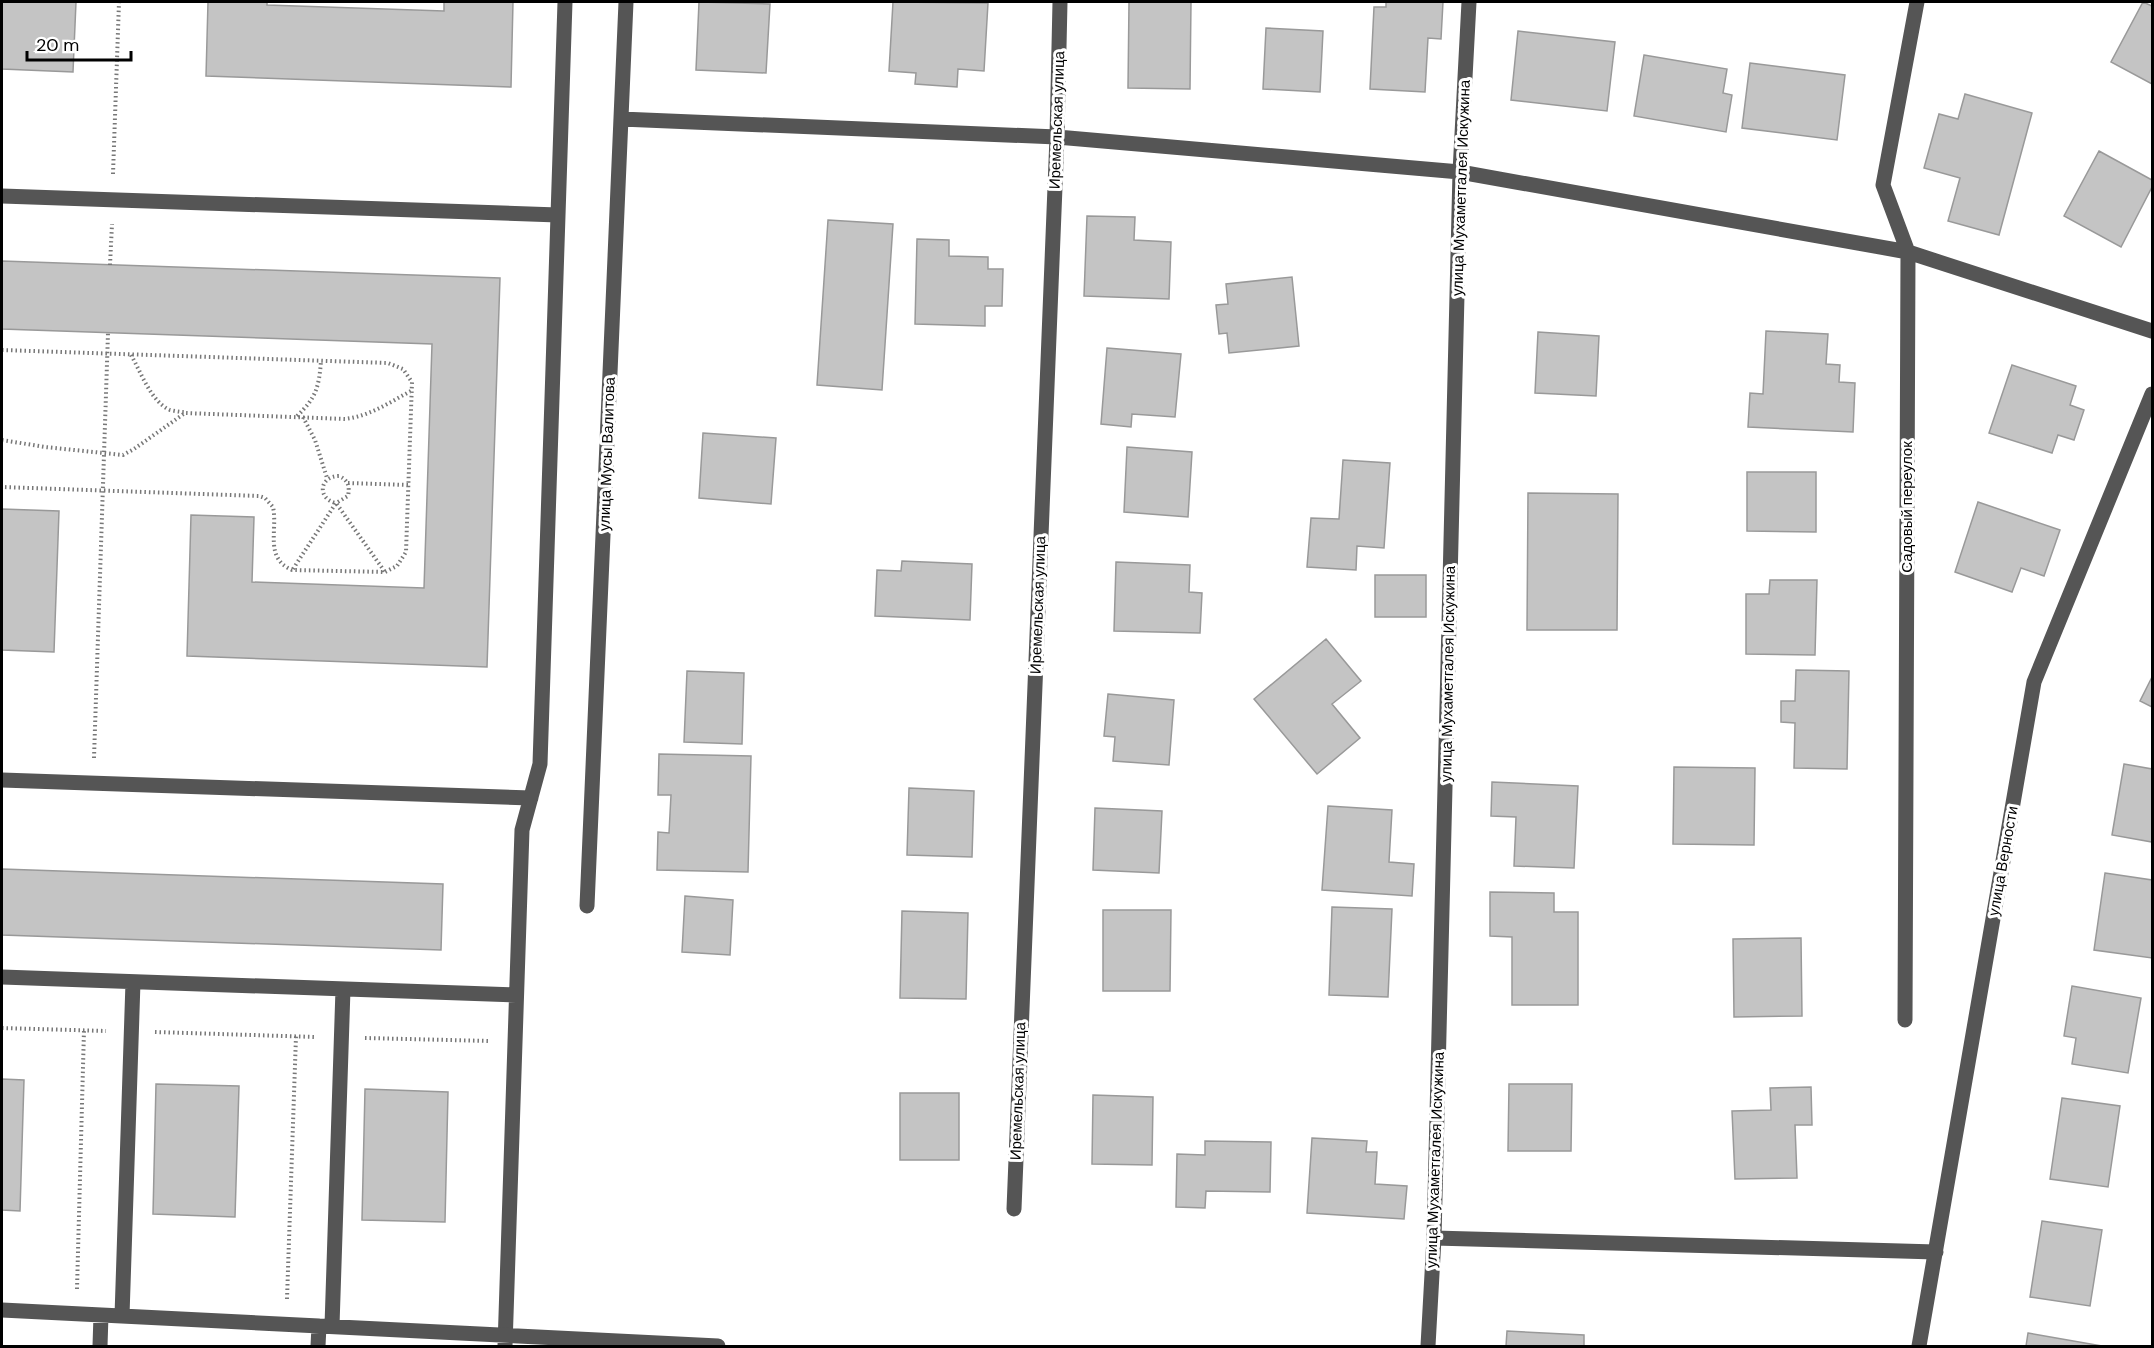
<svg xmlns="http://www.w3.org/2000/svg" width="2154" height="1348" viewBox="0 0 2154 1348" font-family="'DM Sans',sans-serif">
<rect width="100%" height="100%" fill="#fff"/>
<path fill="#c4c4c4" stroke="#999" stroke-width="1.5" d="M2 2H76L73 72 2 69Z
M208 2H267V5L444 11V2H513L511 87 206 76Z
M699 2 770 4 766 73 696 70Z
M893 2 988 3 984 71 958 69 957 87 915 84 916 73 889 71Z
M1129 2H1191L1190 89 1128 88Z
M1386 2H1443L1441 39 1428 38 1425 92 1370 89 1374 7H1386Z
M2143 2 2152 6V84L2111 62Z
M1266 28 1323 31 1320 92 1263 89Z
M1518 31 1615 42 1607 111 1511 100Z
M1644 55 1727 69 1723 93 1732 95 1726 132 1634 116Z
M1750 63 1845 75 1837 140 1742 128Z
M1965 94 2032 113 1999 235 1948 221 1960 178 1924 168 1939 114 1958 119Z
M2099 151 2152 180V187L2121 247 2064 216Z
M1087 216 1135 217 1134 240 1171 242 1169 299 1084 296Z
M828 220 893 224 882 390 817 385Z
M917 239 949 240V256L988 257V269H1003L1002 306H985V326L915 324Z
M2 261 500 278 487 667 187 656 191 515 254 517 252 582 424 588 432 344 2 329Z
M1292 277 1299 346 1229 353 1227 333 1219 334 1216 305 1228 304 1226 284Z
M1766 331 1828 334 1826 364 1840 365 1839 382 1855 383 1853 432 1748 427 1750 393 1763 394Z
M1538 332 1599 336 1596 396 1535 393Z
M1107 348 1181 354 1175 417 1132 414 1131 427 1101 424Z
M2012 365 2076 386 2070 405 2084 410 2074 440 2058 435 2052 453 1989 433Z
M703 433 776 438 771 504 699 498Z
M1127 447 1192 452 1188 517 1124 512Z
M1343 460 1390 463 1384 548 1357 546 1356 570 1307 567 1311 518 1339 519Z
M1747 472H1816V532L1747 531Z
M1528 493 1618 494 1617 630H1527Z
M1978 502 2060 530 2044 576 2021 568 2012 592 1955 572Z
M2 509 59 511 54 652 2 650Z
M902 561 972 564 970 620 875 616 877 570 901 571Z
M1116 562 1190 565 1189 592 1202 593 1200 633 1114 631Z
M1375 575H1426V617H1375Z
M1770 580H1817L1815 655 1746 654V594H1769Z
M1326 639 1361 681 1332 704 1360 738 1317 774 1254 699Z
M1796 670 1849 671 1847 769 1794 768 1795 723 1781 722V701H1795Z
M687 671 744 673 742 744 684 742Z
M2152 677V707L2140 701Z
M1108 694 1174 700 1169 765 1113 761 1115 737 1104 736Z
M659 754 751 756 748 872 657 870 658 832 669 833 671 795H658Z
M2124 764 2152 769V842L2112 835Z
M1674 767 1755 768 1754 845 1673 844Z
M1492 782 1578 786 1574 868 1514 866 1516 817 1491 816Z
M909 788 974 791 972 857 907 855Z
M1328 806 1392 810 1389 862 1414 864 1412 896 1322 890Z
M1095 808 1162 811 1159 873 1093 870Z
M2 869 443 884 441 950 2 935Z
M2105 873 2152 880V958L2094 950Z
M1490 892 1554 893V912H1578V1005H1512V937L1490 936Z
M685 896 733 900 730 955 682 952Z
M1332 907 1392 909 1388 997 1329 995Z
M1103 910H1171L1170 991H1103Z
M902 911 968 913 966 999 900 998Z
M1801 938 1802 1016 1734 1017 1733 939Z
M2072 986 2141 998 2128 1073 2072 1064 2076 1038 2064 1036Z
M2 1079 24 1080 20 1211 2 1210Z
M156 1084 239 1086 235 1217 153 1214Z
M1509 1084H1572L1571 1151H1508Z
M1811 1087 1812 1125H1795L1797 1178 1735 1179 1732 1111 1771 1110 1770 1088Z
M365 1089 448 1092 445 1222 362 1220Z
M900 1093H959V1160H900Z
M1093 1095 1153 1097 1152 1165 1092 1164Z
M2062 1098 2120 1106 2108 1187 2050 1179Z
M1312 1138 1367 1141 1366 1152H1377L1375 1184 1407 1186 1404 1219 1307 1213Z
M1205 1141 1271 1142 1270 1192 1206 1191 1205 1208 1176 1207 1177 1154 1205 1155Z
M2042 1221 2102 1230 2090 1306 2030 1297Z
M1507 1331 1584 1335V1346H1506Z
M2028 1333 2102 1346H2026Z"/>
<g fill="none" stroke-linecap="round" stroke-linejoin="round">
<path stroke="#777" stroke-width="4" stroke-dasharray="1.5 3" stroke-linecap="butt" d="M113 174 119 2
M110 265 112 224
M2 350 388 363 403 369 412 382 406 552 397 566 385 572 292 570C264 558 278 530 273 507L265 498 259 496 2 487
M131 355C141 372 151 402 170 410 175 411 180 412 185 412
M297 416C316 398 319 387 321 361
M303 417 315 440 327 478
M2 440 45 447 123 455 134 449 185 413 345 419C370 416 390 402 411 391
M348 483 408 485
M293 569 336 503 348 496C350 486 348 480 339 476 319 476 317 499 336 503L385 572
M94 758 108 333
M2 1028 106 1031
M155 1032 316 1037
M365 1038 490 1041
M77 1289 84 1030
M287 1299 296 1036"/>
<path stroke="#555" stroke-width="15" d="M621 119 1057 137 1460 172 1908 252 2152 331
M2 196 558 215
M2 780 531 798
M587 906 626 2
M2 977 516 995
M1905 1020 1908 252 1883 185 1917 2
M1014 1209 1057 137 1060 2
M1434 1238 1936 1252
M2 1310 718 1346
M122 1316 133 982
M332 1326 343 989
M100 1346 101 1315
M318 1346 319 1326
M505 1346 522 830 540 764 565 2
M1428 1346 1434 1238 1460 172 1469 2
M1919 1346 2034 682 2152 394"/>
</g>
<g text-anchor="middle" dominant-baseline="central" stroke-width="6" stroke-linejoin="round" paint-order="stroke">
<g font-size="15" fill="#000" stroke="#fff">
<text transform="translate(1057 120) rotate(-88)">Иремельская улица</text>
<text transform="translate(1461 188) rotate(-88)">улица Мухаметгалея Искужина</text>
<text transform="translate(607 454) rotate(-88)">улица Мусы Валитова</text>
<text transform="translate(1907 507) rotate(-90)">Садовый переулок</text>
<text transform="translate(1038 605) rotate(-88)">Иремельская улица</text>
<text transform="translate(1448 674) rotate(-89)">улица Мухаметгалея Искужина</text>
<text transform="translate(2003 861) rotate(-80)">улица Верности</text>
<text transform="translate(1018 1091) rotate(-88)">Иремельская улица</text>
<text transform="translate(1435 1160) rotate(-88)">улица Мухаметгалея Искужина</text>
</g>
</g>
<rect width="2154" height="1348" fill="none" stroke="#000000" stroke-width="6"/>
<path d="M27 51v9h104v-9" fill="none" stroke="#000000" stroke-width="3"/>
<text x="36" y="51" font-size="18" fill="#000000" stroke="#ffffff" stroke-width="4.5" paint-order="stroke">20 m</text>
</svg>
